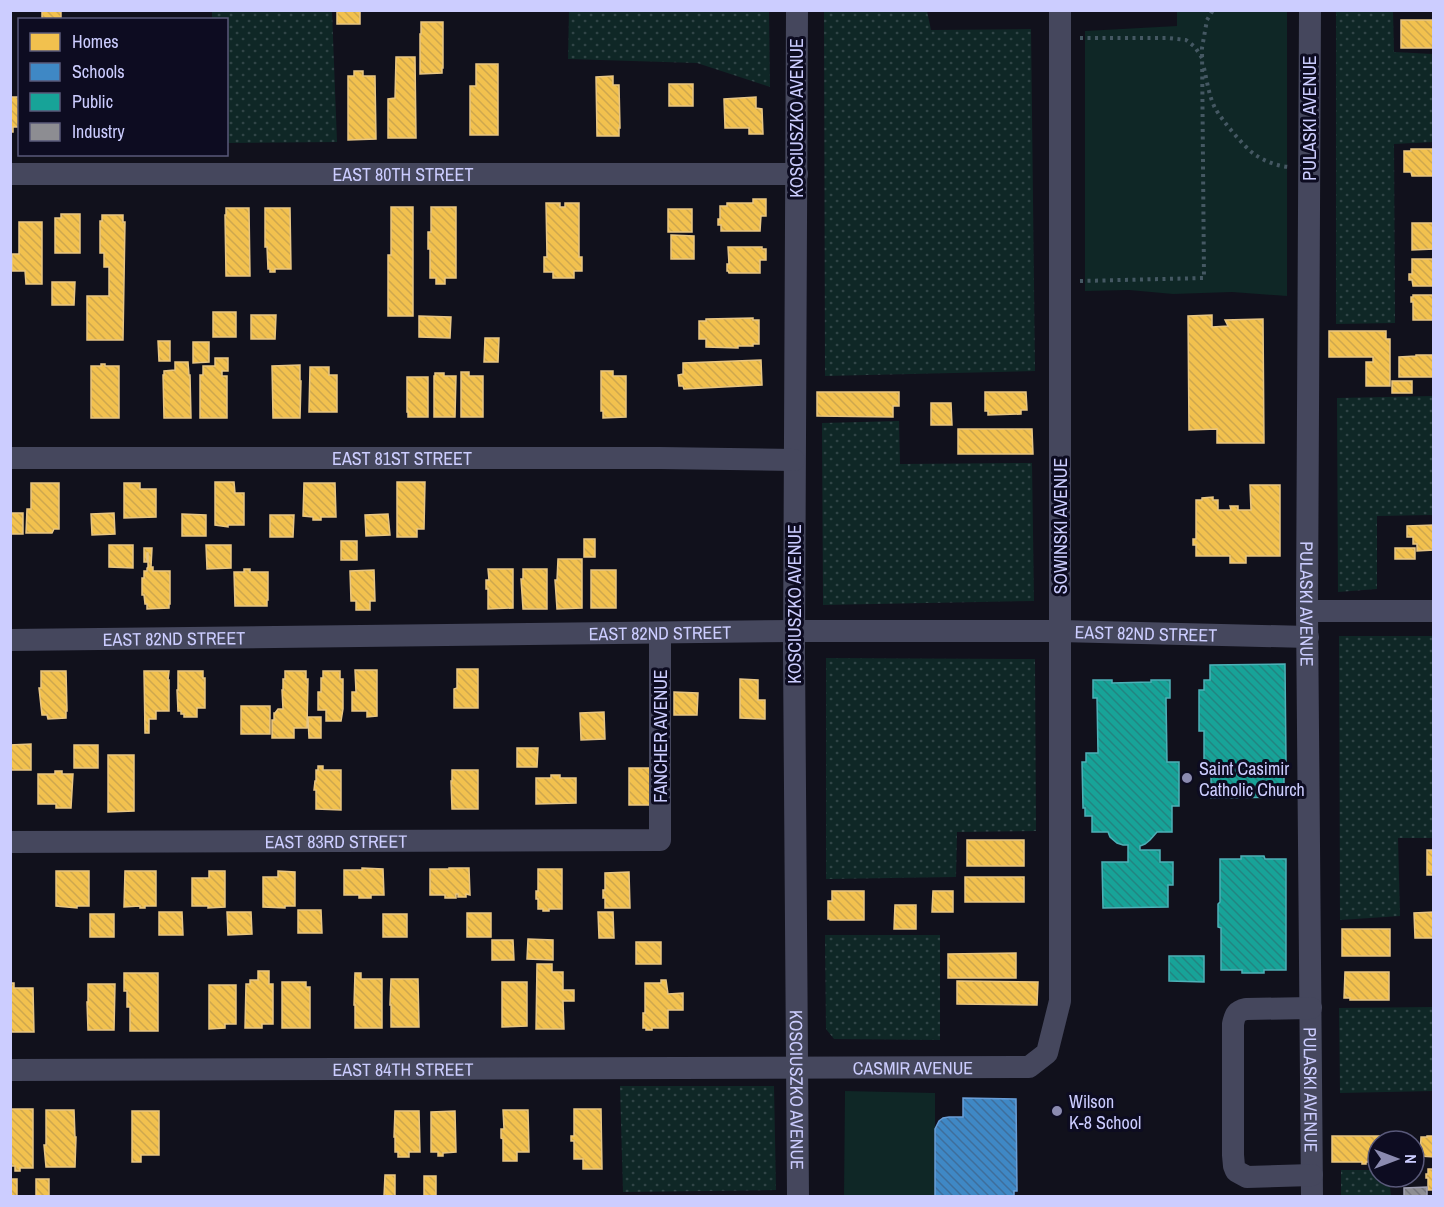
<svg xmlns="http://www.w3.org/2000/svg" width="1444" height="1207" viewBox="0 0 1444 1207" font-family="'Archivo Narrow',sans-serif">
<defs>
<pattern id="grass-dots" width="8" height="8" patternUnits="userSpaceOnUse" patternTransform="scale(1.5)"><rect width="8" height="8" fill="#0f2726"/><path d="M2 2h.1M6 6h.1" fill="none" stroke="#314547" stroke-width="1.8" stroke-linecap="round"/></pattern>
<pattern id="homes-back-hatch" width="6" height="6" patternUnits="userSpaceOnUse" patternTransform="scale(1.5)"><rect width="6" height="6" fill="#f2c14e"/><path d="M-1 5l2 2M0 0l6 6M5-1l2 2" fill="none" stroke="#cea74e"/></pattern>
<pattern id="schools-back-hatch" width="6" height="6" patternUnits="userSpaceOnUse" patternTransform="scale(1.5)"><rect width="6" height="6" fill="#3f88c5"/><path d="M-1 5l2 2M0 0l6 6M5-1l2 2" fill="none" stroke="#3e6e9b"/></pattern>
<pattern id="public-back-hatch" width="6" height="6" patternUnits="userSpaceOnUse" patternTransform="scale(1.5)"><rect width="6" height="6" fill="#17a398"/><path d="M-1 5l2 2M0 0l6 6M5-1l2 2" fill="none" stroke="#228581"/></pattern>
<pattern id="industry-back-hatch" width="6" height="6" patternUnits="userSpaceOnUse" patternTransform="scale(1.5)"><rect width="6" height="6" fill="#8d8d92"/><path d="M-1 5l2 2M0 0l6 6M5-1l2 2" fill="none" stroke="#75757d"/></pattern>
</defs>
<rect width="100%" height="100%" fill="#11111c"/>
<path fill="url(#grass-dots)" d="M212 11H332L337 142 227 143 226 20 212 19Z
M569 11H769L770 87 697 63 568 59Z
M824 11H927L931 30 1031 29 1035 371 825 376Z
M1336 11H1402H1393L1394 52 1433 54V142L1394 144 1395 323 1336 324Z
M1433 396V515L1377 516V589L1338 592 1337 398Z
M899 421 900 464 1032 463 1034 601 823 605 822 423Z
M1339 636H1433V838H1398L1400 916 1340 920Z
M826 658 1035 659 1036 831 957 832 956 877 826 879Z
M825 935H940V1040L834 1039 826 1029Z
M1433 1007V1091L1340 1093 1339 1008Z
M620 1086H774L776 1190 623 1192Z
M1341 1170H1378V1177H1389L1391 1196H1341Z"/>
<path fill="#0f2726" d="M1177 11H1287V296L1232 292 1173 294 1129 290 1085 291V31L1177 26Z
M845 1091 935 1093V1196H844Z"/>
<path fill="url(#homes-back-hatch)" stroke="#e7c583" stroke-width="1.5" d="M42 10H61V20H42Z
M337 10H360V24H337Z
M1401 20H1434V48H1401Z
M421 22H443V68H442V73L420 74V34H421Z
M396 57H415L416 138H388V99L395 98Z
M476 64H498V135H470V86H476Z
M354 71H363V76H375L376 139 348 140V76H354Z
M613 76V85H619L620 128H619V136H597L596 77Z
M669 84H693V106H669Z
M10 96 12 97H20V127H13V132H10Z
M756 97V108L762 109 763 134H749V128H725L724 99Z
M1411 149H1434V176H1412L1411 172H1404V151H1411Z
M753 199H766V216H761L760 231H721V225H718V219H720V206H727V203H753Z
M546 203H560V207H565V203H579V257H582V271H574V278H553V272H544V257H547Z
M391 207H413V316H388V255H391Z
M431 207H456V278H445V284H436V278H430V249H428V232H431Z
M226 208H249L250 276H226L225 215H226Z
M265 208H290L291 269H275V272H270V269H268L267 247H265Z
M668 209H692V232H668Z
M61 214H80V253H55V218H61Z
M102 215H123V222H125L123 340H87V296H109V267H104V253H100V221H102Z
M19 222H42V284H26L25 271H12V254H19Z
M1412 223H1434V249L1412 250Z
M671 235 694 236V259H671Z
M728 247H762V249H766V260H760V273H729L728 271H727V264H729Z
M1412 259H1434V286H1413L1412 280H1409V274H1412Z
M52 282H75L74 305H52Z
M1413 295H1434V320H1413V302H1411V297H1413Z
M213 312H236V337H213Z
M251 315H276L275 339H251Z
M1212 315V327L1228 326 1225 320 1263 319 1264 443H1217V429L1189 430 1188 316Z
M419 316 451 317 450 338 419 337Z
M753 318V320H759V344H753V346H738V348L706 347V339H699V321H706V319Z
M1329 331H1386V339H1390V386H1366V362H1373V357H1329Z
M485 338H499L498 362H484Z
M158 341H170V361H159Z
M193 342H209V362L193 363Z
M1416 355H1434V377H1399V357L1416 356Z
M215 358H228V371H222V376H227V418H200V375H203V366H215Z
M761 360 762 385 684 389 683 386H679L678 375 683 374V363Z
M175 362H188L189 375H190L191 418H164L163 375H164V371L175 370Z
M101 364H105V366H119V418H91V366H101Z
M300 365V381H301L300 418H273L272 366Z
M310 367H329V375H337V412H309Z
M601 371H613V376H626V417L603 418V411H601Z
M461 372H469V376H483V417H461Z
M435 373H444V376H456L455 417H434V376H435Z
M407 377H428V417H408V412H407Z
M1392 381H1412V393H1392Z
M817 392H899V406H893V417L817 416Z
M985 392H1026L1027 410H1021V414L988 415V411H985Z
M931 403H951L952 425H931Z
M958 429H1032L1033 454H958Z
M215 482H234L235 493H244V525H228V527L215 525Z
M397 482H425L424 529H417V537H397Z
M31 483H59V529H54L52 533H26L27 509H31Z
M124 483H140V489H156V517L124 518Z
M304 483H335L336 517H321V520H313V517L303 516Z
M1250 485H1280V556H1246V563H1230V556H1196V545H1193V539H1196V500H1202V498L1213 497V500H1218V510H1231L1230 506H1238V510H1251Z
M10 513H23V534H10Z
M114 513 115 534 92 535 91 514Z
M182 514 206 515V536H182Z
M388 514 390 535 366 536 365 515Z
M270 515H294L293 537H270Z
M1434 525V550L1417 551V544H1413V537H1407V526Z
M584 539H595V557H584Z
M341 541H357V560H341Z
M109 545H133V568L109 567Z
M206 545H231V568L207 569Z
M144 548H152L151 567H153V571H170V604H169V608L147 609V604H145L144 595H142V578H144V571H147V568L148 567V553H147V562H144Z
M1395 548H1415V559H1395Z
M558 559H582V608L557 609 555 580H557Z
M244 569H250V572H268V600H267V606H235L234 572H244Z
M488 569H513V608L488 609V589H486V580H489Z
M523 569H547V609H523L521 579H523Z
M374 570 375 601H370V610H356V601H351L350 571Z
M591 570H616V608H591Z
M457 669H478V708H454V689L457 688Z
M355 670H377V716L367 717V711H352V692H356Z
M41 671H66L67 711H66V718L48 719 47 715H42L39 688H41Z
M144 671H169L168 680H169V711H156V719H149V733H145Z
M178 671H203V678H205V708H197V717H184V714H181V711H178L177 690H178Z
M285 671H306V679H308L307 728H294V738H272V720H274V713H275L278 709H283L282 690H283V679H285Z
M323 671H340V679H343V709L341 721H326V710H318V692H321V678H323Z
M740 679 758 680V700H765V719L740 718Z
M674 692 698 693 697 715H674Z
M241 706H270V734H241Z
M604 712 605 739 581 740 580 713Z
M308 717H321V738H309Z
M31 744V770H10V745Z
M74 745H98V768H74Z
M517 748H538L537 767H517Z
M108 755H134V811L108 812Z
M318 766H323V770H341V810L316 809V790H314L315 781H316V770H318Z
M629 768H653V805H629Z
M452 770H478V809H452L451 781H452Z
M55 771H62V774H73L71 808H56V804H38V774H55Z
M551 775H560V778H576V803L536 804V778H551Z
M967 840H1024V866H967Z
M1427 850H1434V875H1427Z
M362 868 383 869 384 895H371V898H359V895H344V870H362Z
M449 868H469L470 895 466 894V897H458V894H456V898H445V895H430V869H449Z
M538 869H562V909H549V911H543V909H538V899H536V891H538Z
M56 871H89V906H77V908L56 906Z
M125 871H156V906H145V908H140V906L124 907Z
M209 871H225V907L208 908V906H192V878H209Z
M278 871 295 872V906H285V908L263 907V877H278Z
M629 872 630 908H605V898H603V890H605V873Z
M965 877H1024V902H965Z
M832 891H864V920H830V919H828V901H832Z
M933 891H953V912H932Z
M895 905H916V929H894Z
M298 910H321L322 933H298Z
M159 912H182L183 935H159Z
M227 912H251L252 934 228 935Z
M598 912H613L614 938H599Z
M1434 912V938H1415L1414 913Z
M467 913H491V937H467Z
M90 914H114V937H90Z
M383 914H407V937H383Z
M1342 929H1390V956H1342Z
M528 939 553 940V960L527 959Z
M492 940H513L514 960H492Z
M636 942H661V964H636Z
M1016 953V978H948V954Z
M537 964H552V972H563V990H574V1001H563L564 1029H536Z
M258 971H269V984H273V1024H262V1028H245L246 984H250V980H258Z
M1345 972H1389V1000H1350V998H1344Z
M124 973H158V1031H130V1007H127V991H124Z
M355 973H361V979H382V1028H355V1005H354Z
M391 979H418L419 1027H391V1005H390Z
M661 980H666L668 994 683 993V1010H668V1028H652V1030H646V1028H643V1013H645V983H661Z
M957 981 1038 982 1037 1005 957 1004Z
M282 982H306V987H310V1028H282Z
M502 982H527V1026L502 1027Z
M10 983H14V988H33L34 1032H10Z
M88 984H115L114 1030H88L87 1002H88Z
M209 985H236V1024H225V1028L209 1029Z
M10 1109H33V1168H20V1171H15V1166H10Z
M574 1109H601L602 1169H583V1159H574V1141H571V1136H574Z
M46 1110H74L75 1137H76L75 1167H46L44 1145H46Z
M503 1110H528L529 1152H517V1161H503V1139L501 1138V1129H504Z
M132 1111H159V1155H141V1162H132Z
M395 1111H419L420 1152H409V1157H398V1152H395V1137H394Z
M455 1111 456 1152 443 1153V1156H438V1152H431V1112Z
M1332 1136H1397V1141H1378V1162H1366V1164H1362V1162H1332Z
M1427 1136H1434V1157L1420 1156 1421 1137H1427Z
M1428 1169H1434V1190H1428V1178H1426V1174H1428Z
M385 1175H395V1196H384Z
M424 1176H436V1196H424Z
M10 1179H17V1196H10Z
M36 1179H49V1196H36Z"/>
<path fill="url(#schools-back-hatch)" stroke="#699dd6" stroke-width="1.5" d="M963 1098 1016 1099 1017 1191H1014V1196H1019H932H935V1129L939 1121 943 1118 949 1117H963Z"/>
<path fill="url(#public-back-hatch)" stroke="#4db0b7" stroke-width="1.5" d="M1285 664 1286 761H1284V797L1211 798V772H1204V731H1199V690H1204V680H1210V665Z
M1093 680H1112V683L1151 682V680H1170V698H1166L1167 762H1179V806H1172V832H1157L1150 840 1145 844 1140 846V850H1160V862H1173V885H1168V907L1103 908 1102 862H1128V845H1123L1117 843 1110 837 1108 832H1092V816H1085V808H1083L1082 762H1086V753H1098L1097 698H1093Z
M1241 856H1264L1265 859H1286V970H1264V973H1242V970H1221V928L1218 927V904L1220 902V859H1241Z
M1169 956H1204V982L1169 981Z"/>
<path fill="url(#industry-back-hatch)" stroke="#a0a0b3" stroke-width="1.5" d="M1427 1187V1196H1404V1188Z"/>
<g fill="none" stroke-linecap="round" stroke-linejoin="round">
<path stroke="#455863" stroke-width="4" stroke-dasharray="3 4.5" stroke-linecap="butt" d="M1080 38H1168L1186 40 1195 47 1202 58
M1204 68C1207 81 1209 96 1215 108 1221 119 1244 147 1254 154 1264 161 1277 166 1289 167
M1080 281 1204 278 1202 48 1207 20 1213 10"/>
<g stroke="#45475d" stroke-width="22">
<path id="s1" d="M797 10 794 652 798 1196"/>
<path id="s2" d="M1310 10 1307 611 1312 1196"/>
<path id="s3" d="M10 174H797"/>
<path id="s4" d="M10 458H660L794 460"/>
<path d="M1307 611H1434"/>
<path id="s5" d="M10 640 794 631H1060L1308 637"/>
<path id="s6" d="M10 842 660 840V633"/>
<path d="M1311 1008 1246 1009C1237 1011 1235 1014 1233 1024V1155L1234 1166 1236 1171 1247 1177 1312 1175"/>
<path id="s7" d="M10 1070 1029 1067 1047 1053 1060 1001V10"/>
</g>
</g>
<g fill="#8b8bb0" stroke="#0d0c21" stroke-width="2">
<circle cx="1187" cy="778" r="6"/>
<circle cx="1057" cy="1111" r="6"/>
</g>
<g text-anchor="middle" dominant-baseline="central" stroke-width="6" stroke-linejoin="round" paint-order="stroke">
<g font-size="18" fill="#cccdff" stroke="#0d0c21">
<text transform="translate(796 118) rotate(-90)">KOSCIUSZKO AVENUE</text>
<text transform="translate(1309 118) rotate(-90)">PULASKI AVENUE</text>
<text stroke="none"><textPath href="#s3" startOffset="393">EAST 80TH STREET</textPath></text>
<text stroke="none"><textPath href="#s4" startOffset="392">EAST 81ST STREET</textPath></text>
<text transform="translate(1060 526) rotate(-90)">SOWINSKI AVENUE</text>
<text transform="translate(794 604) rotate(-90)">KOSCIUSZKO AVENUE</text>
<text stroke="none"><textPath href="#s2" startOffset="594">PULASKI AVENUE</textPath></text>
<text stroke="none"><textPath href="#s5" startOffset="650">EAST 82ND STREET</textPath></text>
<text stroke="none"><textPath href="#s5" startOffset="1136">EAST 82ND STREET</textPath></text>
<text stroke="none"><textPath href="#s5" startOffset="164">EAST 82ND STREET</textPath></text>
<text transform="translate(660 736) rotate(-90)">FANCHER AVENUE</text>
<text stroke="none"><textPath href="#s6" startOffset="326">EAST 83RD STREET</textPath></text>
<text stroke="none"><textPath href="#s7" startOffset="903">CASMIR AVENUE</textPath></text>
<text stroke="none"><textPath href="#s7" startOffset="393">EAST 84TH STREET</textPath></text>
<text stroke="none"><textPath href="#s1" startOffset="1080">KOSCIUSZKO AVENUE</textPath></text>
<text stroke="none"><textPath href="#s2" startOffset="1080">PULASKI AVENUE</textPath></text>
</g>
<g font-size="18" fill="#cccdff" stroke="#0d0c21" text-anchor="start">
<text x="1199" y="768">Saint Casimir<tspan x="1199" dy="21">Catholic Church</tspan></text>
<text x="1069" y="1101">Wilson<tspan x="1069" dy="21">K-8 School</tspan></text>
</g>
</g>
<rect width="1444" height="1207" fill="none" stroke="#cccdff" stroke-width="24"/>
<rect x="18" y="18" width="210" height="138" fill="#0d0c21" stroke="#59597a" stroke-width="1.5"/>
<rect x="30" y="33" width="30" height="18" fill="#f2c14e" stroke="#59597a" stroke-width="1.5"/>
<text x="72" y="48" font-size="18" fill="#cccdff">Homes</text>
<rect x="30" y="63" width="30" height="18" fill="#3f88c5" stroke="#59597a" stroke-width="1.5"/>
<text x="72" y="78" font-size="18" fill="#cccdff">Schools</text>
<rect x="30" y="93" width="30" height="18" fill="#17a398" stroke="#59597a" stroke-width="1.5"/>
<text x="72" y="108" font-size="18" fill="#cccdff">Public</text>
<rect x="30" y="123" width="30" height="18" fill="#8d8d92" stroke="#59597a" stroke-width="1.5"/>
<text x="72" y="138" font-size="18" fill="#cccdff">Industry</text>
<g transform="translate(1396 1159) rotate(90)"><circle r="28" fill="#0d0c21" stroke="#59597a" stroke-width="1.5"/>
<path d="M0-4.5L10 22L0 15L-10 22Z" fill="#8b8bb0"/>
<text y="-9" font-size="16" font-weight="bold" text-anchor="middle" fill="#cccdff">N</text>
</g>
</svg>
